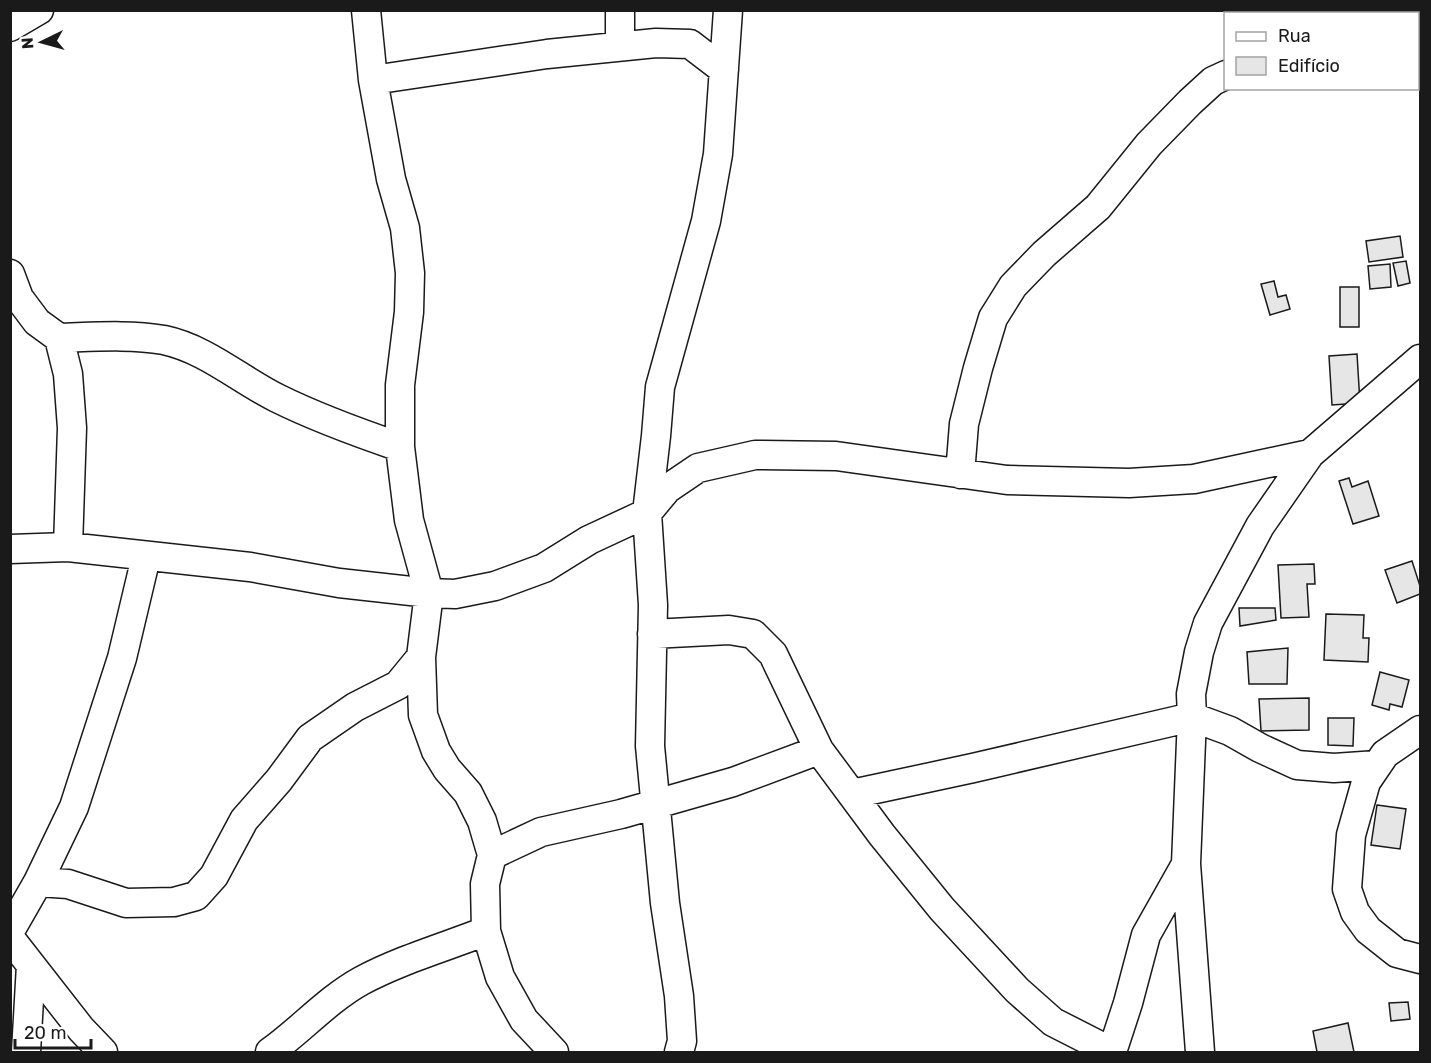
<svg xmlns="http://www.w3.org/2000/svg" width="1431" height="1063" viewBox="0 0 1431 1063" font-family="Rubik,sans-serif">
<rect width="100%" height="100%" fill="#fff"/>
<path fill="#e6e6e6" stroke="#1a1a1a" stroke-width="1.5" d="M1400 236 1403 257 1369 262 1366 241Z
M1406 261 1410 283 1398 286 1393 263Z
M1390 264 1391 287 1370 289 1368 266Z
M1274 281 1278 297 1286 295 1290 309 1270 315 1261 284Z
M1340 287H1359V327H1340Z
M1357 354 1360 403 1332 405 1329 356Z
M1349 478 1352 487 1368 481 1379 516 1353 524 1339 481Z
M1412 561 1420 586V594L1397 603 1385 570Z
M1314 564 1315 584H1307L1309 617 1281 618 1278 565Z
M1239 608H1275L1276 620 1240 626Z
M1326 614 1364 615 1363 638H1369L1368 662 1324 660Z
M1288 648 1287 684H1249L1247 652Z
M1380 672 1409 680 1402 707 1390 704 1389 710 1372 705Z
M1309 698V730L1261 731 1259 699Z
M1328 718H1354L1353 746 1328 745Z
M1377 805 1406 809 1400 849 1371 845Z
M1408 1002 1410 1019 1391 1021 1389 1003Z
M1348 1023 1354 1052H1317L1313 1031Z"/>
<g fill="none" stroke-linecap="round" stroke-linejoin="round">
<defs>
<path id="minor" d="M620 10V45
M1373 10 1377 14
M1333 14 1335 10
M10 27 39 10
M1418 46 1420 48
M373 80 547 54 656 43 690 44 724 70
M10 274 19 298 37 322 59 338 68 374 72 428 68 547
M59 338C93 337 129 334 164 340 206 349 239 379 277 398 317 418 359 433 400 447
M960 474 964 424 978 368 993 318 1013 286 1044 254 1098 207 1149 144 1190 102 1213 81 1226 75
M10 549 68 547 250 567 339 583 429 593 455 594 495 586 544 568 589 540 647 513 667 489 698 468 755 455 836 456 1007 480 1129 483 1194 479 1310 454
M652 634 729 630 753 634 773 654 819 750 882 835 942 909 1017 990 1053 1022 1112 1052
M421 657 423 715 436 751 447 769 468 793 482 821 492 855 485 884 486 931 500 977 524 1020 554 1052
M1420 730 1385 754 1366 782 1351 835 1347 889 1355 912 1368 930 1397 953 1420 959
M852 794 973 768 1192 717 1230 731 1260 748 1297 765 1334 768 1377 765
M492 855 541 832 621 814 733 782 819 750
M38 882 68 884 126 903 174 902 196 896 214 876 244 820 279 780 310 738 355 707 398 685 421 657 429 593 409 520 400 447V385L409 312 410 273 405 228 391 179 373 80 366 10
M10 931 38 882 74 807 122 658 146 557
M10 938 81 1029 103 1052
M26 1052 31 965
M270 1052C301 1030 327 1000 361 981 400 960 445 947 486 931
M679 1052 682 1041 679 996 665 903 650 746 653 605 647 513 656 436 660 387 706 221 718 154 728 10
M1112 1052 1128 1003 1146 935 1186 864
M1200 1052 1186 864 1192 717 1191 694 1199 652 1208 623 1260 526 1310 454 1420 359"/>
</defs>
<use href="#minor" stroke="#1a1a1a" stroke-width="31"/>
<use href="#minor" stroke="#fff" stroke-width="28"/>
</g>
<rect width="1431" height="1063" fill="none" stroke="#1a1a1a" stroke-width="24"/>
<rect x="1224" y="12" width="195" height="78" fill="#ffffff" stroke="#a3a3a3" stroke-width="1.5"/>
<rect x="1236" y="32" width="30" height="9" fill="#ffffff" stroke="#a3a3a3" stroke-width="1.5"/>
<text x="1278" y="42" font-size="18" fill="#1a1a1a">Rua</text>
<rect x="1236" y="57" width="30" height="18" fill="#e6e6e6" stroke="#a3a3a3" stroke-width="1.5"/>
<text x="1278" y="72" font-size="18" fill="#1a1a1a">Edifício</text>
<g transform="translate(42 42) rotate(265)" stroke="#ffffff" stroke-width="4.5" paint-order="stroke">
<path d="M0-4.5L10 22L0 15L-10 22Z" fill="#1a1a1a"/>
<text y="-9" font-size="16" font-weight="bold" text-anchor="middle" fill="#1a1a1a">N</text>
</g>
<path d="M15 1039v9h76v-9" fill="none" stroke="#1a1a1a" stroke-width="3"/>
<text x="24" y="1039" font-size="18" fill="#1a1a1a" stroke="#ffffff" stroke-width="4.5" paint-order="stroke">20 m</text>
</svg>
